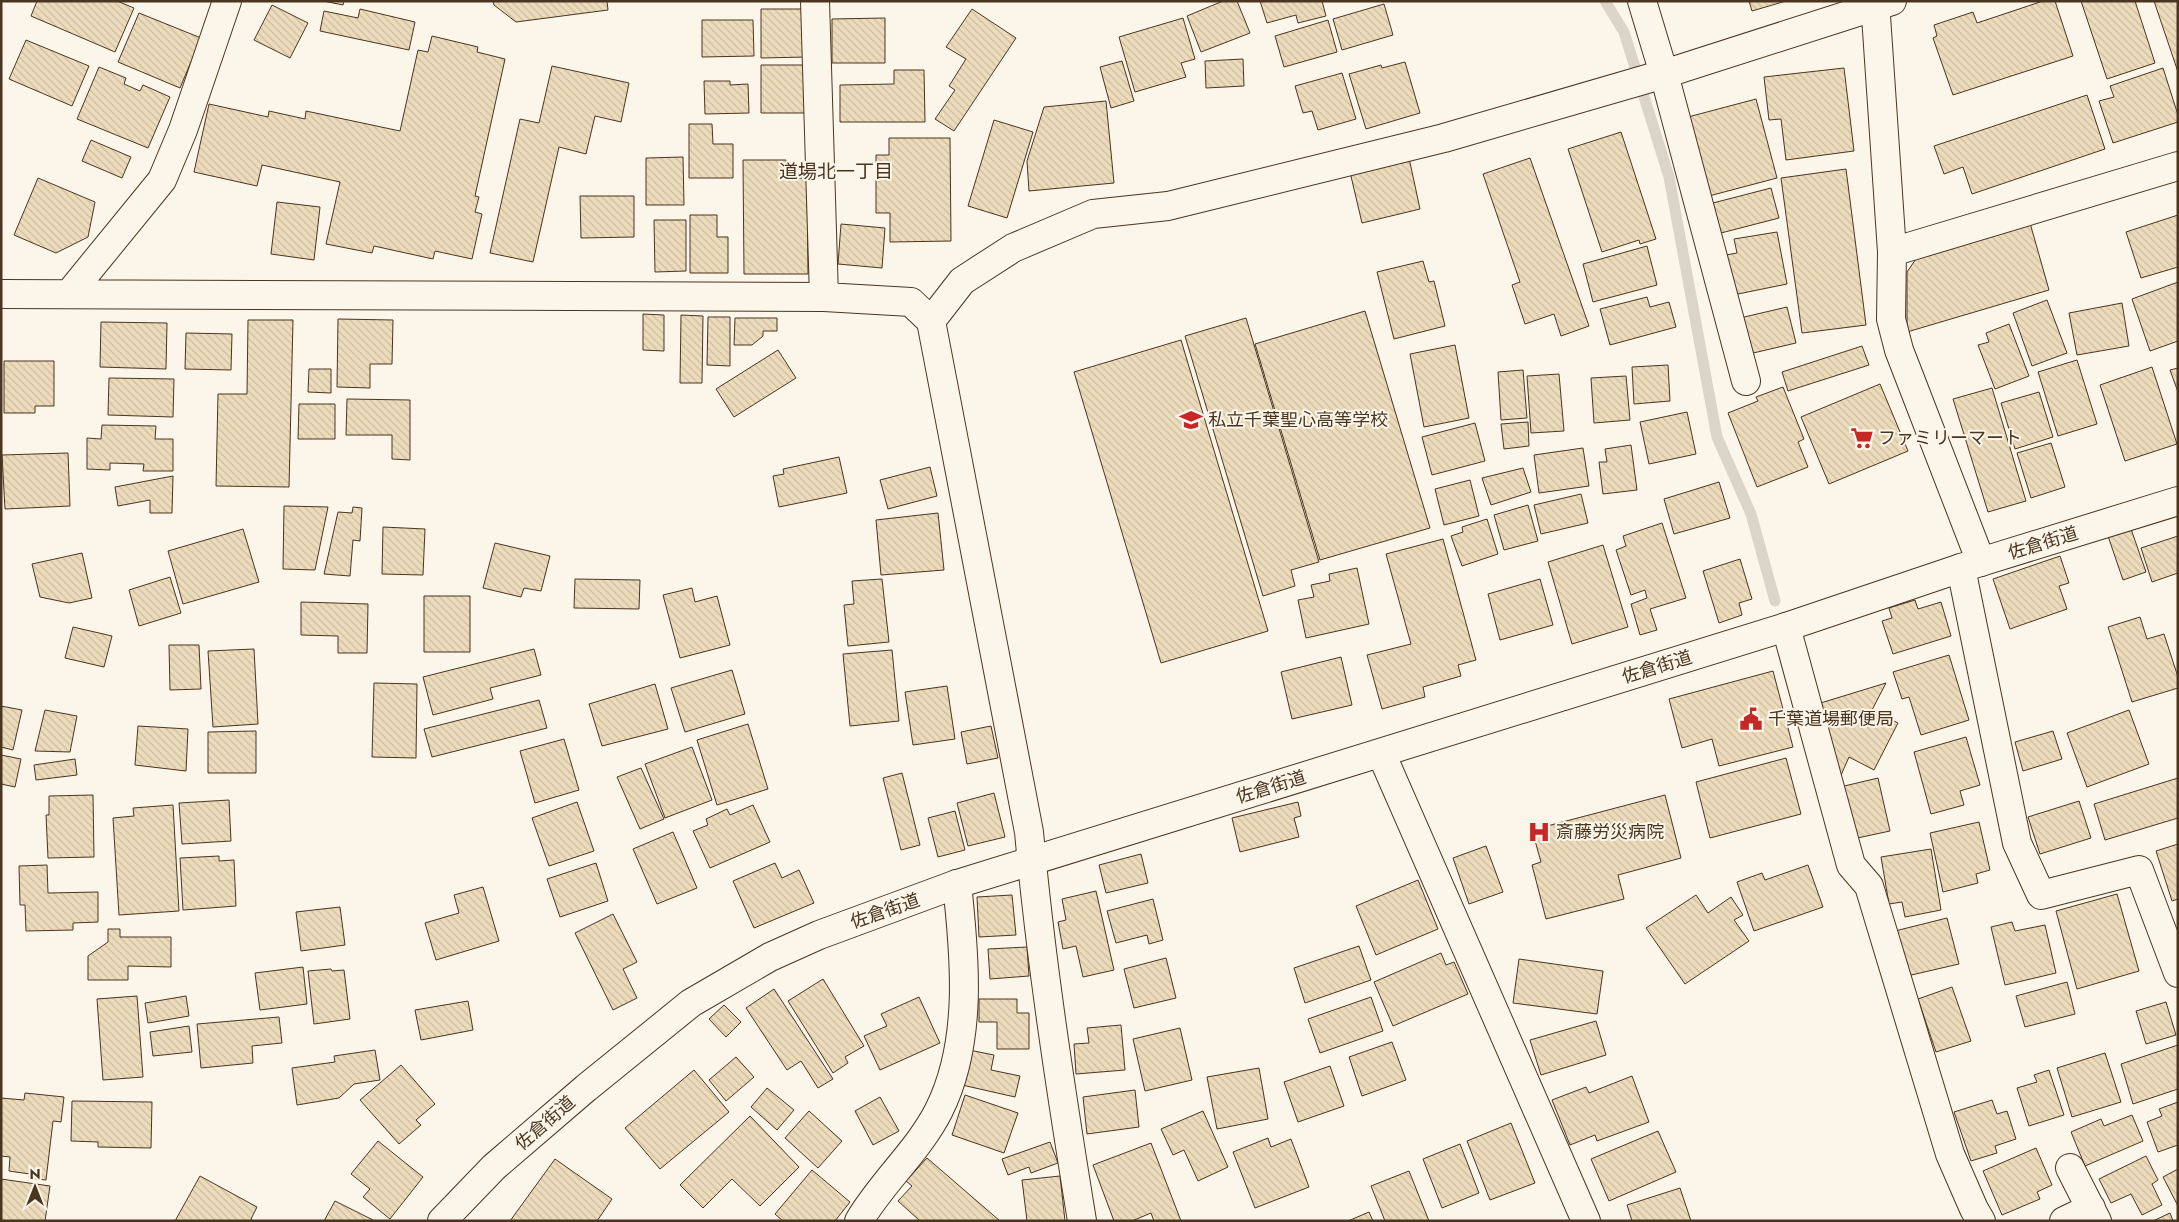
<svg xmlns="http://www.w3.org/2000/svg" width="2179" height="1222" viewBox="0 0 2179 1222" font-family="Jost,'Noto Sans JP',sans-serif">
<defs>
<pattern id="building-back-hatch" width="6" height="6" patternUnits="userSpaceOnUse" patternTransform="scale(1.25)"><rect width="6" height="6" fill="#ecdcbc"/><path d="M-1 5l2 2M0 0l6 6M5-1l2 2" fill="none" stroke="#ccbda1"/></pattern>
</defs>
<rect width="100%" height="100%" fill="#fbf6e9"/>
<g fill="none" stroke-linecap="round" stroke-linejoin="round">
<path stroke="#dcd4c6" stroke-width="11" d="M1605 1 1624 32 1669 177 1717 437 1751 514 1775 601"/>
</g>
<path fill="url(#building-back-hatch)" stroke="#4a3520" d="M37 1H117L134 8 115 52 31 16Z
M323 1H344L343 5Z
M493 1H607L608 10 516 22 494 5Z
M1223 1H1237L1250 33 1201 52 1187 16Z
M1260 1H1322L1326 16 1298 23 1296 15 1267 23Z
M1749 1H1786L1752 11Z
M2043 1H2055L2073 56 1953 95 1933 38 1937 36 1934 25 1973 12 1977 23Z
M2081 1H2135L2155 63 2107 79Z
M2154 1H2178V72Z
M1384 4 1393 35 1342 50 1333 19Z
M272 5 308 23 290 58 254 40Z
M360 9 415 22 409 50 320 31 324 11 358 18Z
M761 9H807V57L761 58Z
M972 9 1016 38 954 131 935 119 955 90 949 86 966 59 946 47Z
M139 13 201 38 180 88 118 62Z
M885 18V63H832V19Z
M1183 18 1195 59 1181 63 1186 77 1135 92 1119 37Z
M702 20H753L754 56 702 57Z
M1328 20 1337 52 1284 67 1275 36Z
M432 36 478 47 477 52 505 59 475 196 479 197 475 212 482 214 472 259 435 251 433 259 374 246 372 253 326 244 340 182 262 165 257 186 194 172 209 104 268 117 269 111 305 119 306 111 400 131 418 50 428 52Z
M26 40 89 66 72 106 9 79Z
M1243 59 1244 86 1206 88 1205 61Z
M1122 61 1134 101 1111 108 1100 67Z
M1405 62 1420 113 1366 129 1349 74 1381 65 1382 68Z
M761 65H808V113H761Z
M552 66 629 83 621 122 595 116 586 154 559 147 533 262 490 253 520 119 539 123Z
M99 67 126 78 124 84 140 91 143 85 170 97 148 148 77 119Z
M1844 68 1854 151 1786 160 1781 119 1769 120 1764 77Z
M2163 68 2178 115V122L2113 143 2099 101 2114 97 2110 86Z
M894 70H924L925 122H840V85L894 84Z
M1342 73 1356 119 1318 130 1312 111 1303 113 1295 86Z
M704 81H730V85L748 84 749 113 705 114Z
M2087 95 2105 149 1972 194 1963 167 1944 174 1934 146Z
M1756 99 1777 178 1709 196 1688 117Z
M1106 101 1114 183 1029 191 1027 161 1044 107Z
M994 120 1033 132 1007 218 968 206Z
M689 124H712L713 144H733V178H689Z
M1621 132 1656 239 1640 244 1639 240 1602 252 1568 149Z
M889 138H950L951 241 890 242V213H876V155H889Z
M91 140 131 157 122 178 82 161Z
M683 157 684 205H646V158Z
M1409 158 1420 209 1362 223 1350 172Z
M1530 158 1589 326 1561 336 1554 314 1525 324 1512 285 1520 282 1483 174Z
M743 160H786L787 178H807L808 274H744Z
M1846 169 1866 325 1802 333 1781 178Z
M38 178 95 202 88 237 56 253 14 235Z
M1771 188 1779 218 1721 233 1713 203Z
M580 196H634V237L581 238Z
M277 202 320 207 314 260 271 254Z
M690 215H717V237H728V273H690Z
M2178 215V267L2141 278 2126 232Z
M654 220H686V271L655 272Z
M2030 223 2049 290 1907 332V272L1918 256Z
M841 224 885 228 882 268 838 264Z
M1777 232 1787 284 1733 295 1726 255 1737 253 1734 239Z
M1647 246 1657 285 1593 302 1583 264Z
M1423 261 1429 282 1434 281 1445 326 1394 339 1377 272Z
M2178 282V341L2150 351 2132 299Z
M1647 297 1650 307 1669 302 1676 327 1610 345 1600 309Z
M2047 300 2067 353 2032 366 2013 313Z
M2122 303 2129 346 2077 355 2069 313Z
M1787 307 1796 343 1749 354 1740 318Z
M1365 311 1430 528 1320 560 1255 344Z
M643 314 664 315V351L643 350Z
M681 315 703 316 702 383H680Z
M708 317H730V366L707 365Z
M735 318H777V331H763V336L752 345H734Z
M1246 318 1319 562 1291 570 1295 586 1263 596 1185 336Z
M338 319 393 320 392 364H370V388L337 387Z
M248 320H293L289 487 216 486 218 394H247Z
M101 322 167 323 166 369 100 367Z
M2009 324 2029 376 1995 389 1978 345 1989 342 1986 333Z
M186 333 232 334 231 370 185 369Z
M1181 340 1268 631 1161 663 1074 372Z
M1455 345 1469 418 1424 427 1410 354Z
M1862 346 1869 365 1788 391 1782 372Z
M778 350 796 378 734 417 716 389Z
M2077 360 2097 424 2058 436 2038 372Z
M4 361H54V406H35V413H4Z
M1668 365 1670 401 1634 404 1632 367Z
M2152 367 2177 444 2125 461 2100 385Z
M2178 368V392L2170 370Z
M309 369H331V393L308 392Z
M1523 370 1527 418 1501 420 1498 372Z
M1559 374 1564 431 1531 433 1527 376Z
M1626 376 1630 420 1594 423 1591 378Z
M109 378 174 379 173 417 108 415Z
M1880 384 1908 451 1829 484 1801 417Z
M1783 387 1804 439 1798 442 1808 467 1757 487 1728 413 1758 401 1756 397Z
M1992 388 2026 501 1988 512 1953 399Z
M2039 392 2053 437 2015 449 2001 403Z
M347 399 410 400V460L392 459V435H346Z
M299 404H335V439H298Z
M1687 412 1696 454 1649 464 1640 422Z
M1528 422 1529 446 1504 449 1501 424Z
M1475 423 1485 461 1432 475 1422 437Z
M102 425 156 426 155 439H173V471H143L144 464 110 463V470L87 469V438L101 439Z
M2051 443 2065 487 2031 498 2017 453Z
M1631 445 1637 490 1603 494 1599 462H1607L1605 449Z
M1583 448 1589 486 1539 493 1534 455Z
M68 453 70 506 5 509 2 455Z
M839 457 847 493 779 507 773 476 784 474 783 469Z
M930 467 937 496 888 509 880 480Z
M1523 468 1531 492 1491 505 1482 478Z
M173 476 172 513H150V500L118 506 115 487Z
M1470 480 1479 516 1444 525 1435 489Z
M1719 482 1730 518 1674 534 1664 499Z
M1581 494 1588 523 1541 534 1534 505Z
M1528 505 1538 541 1504 550 1494 515Z
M284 506 328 507 315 570 283 569Z
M353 507 362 508 360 541 353 540 350 576 324 574 338 512 352 513Z
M938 513 944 570 881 575 876 520Z
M1487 519 1498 554 1462 566 1451 536 1463 532 1462 527Z
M1662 523 1686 598 1650 609 1657 630 1640 635 1631 604 1647 598 1645 590 1631 595 1616 550 1626 546 1623 536Z
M383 527 425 529 423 575 382 574Z
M243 529 259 582 183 604 168 551Z
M2131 529 2146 572 2123 580 2108 536Z
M2178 536V573L2152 582 2141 548Z
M1443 539 1476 660 1458 665 1461 676 1423 687 1425 697 1382 709 1367 655 1411 644 1386 554Z
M495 543 550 556 541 591 524 588 521 597 483 588Z
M1603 545 1628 627 1572 644 1548 562Z
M82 553 92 598 69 603 40 597 32 564Z
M2060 556 2069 583 2059 586 2067 609 2010 629 1993 579Z
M1740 559 1752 599 1739 603 1742 615 1719 623 1703 571Z
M1357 568 1369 624 1306 638 1298 600 1314 597 1311 585 1330 581 1329 574Z
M170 577 181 613 139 626 129 590Z
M575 579 640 580 639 609 574 608Z
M882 579 889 642 848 646 844 605 854 604 852 581Z
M1540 579 1553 625 1500 640 1488 594Z
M692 588 695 602 717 596 730 645 680 658 663 595Z
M424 596H470V652H424Z
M1915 600 1918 609 1941 602 1951 636 1893 654 1882 621 1892 618 1889 608Z
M301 602 368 604 367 653H338V636L301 635Z
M2140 617 2147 639 2164 634 2178 677V688L2132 702 2108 627Z
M73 627 112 636 104 667 65 658Z
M169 645H199L201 689 170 690Z
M254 649 258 724 213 727 208 651Z
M534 649 541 675 490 688 493 699 433 715 423 677Z
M892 650 899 721 850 726 843 654Z
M1949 655 1969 720 1921 735 1909 697 1902 699 1893 672Z
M1341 657 1352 705 1292 719 1281 672Z
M732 670 745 714 685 732 671 688Z
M1773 671 1793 747 1719 766 1712 739 1682 748 1669 699Z
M374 683 417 684 416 758 372 757Z
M1886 683 1872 710 1898 723 1874 770 1849 757 1838 782 1814 705Z
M655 684 668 729 602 746 589 704Z
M947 686 955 739 913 745 905 692Z
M539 700 547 728 432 757 424 729Z
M1 706 22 710 13 750 1 747Z
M45 710 77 716 70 752 35 751Z
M2129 710 2149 764 2087 787 2067 733Z
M748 724 768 789 717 805 697 740Z
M138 726 188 729 186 771 135 765Z
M991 726 998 758 967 764 961 732Z
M256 731V773H208V732Z
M2053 731 2062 759 2023 771 2015 742Z
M1966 737 1980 785 1960 791 1964 805 1931 814 1914 752Z
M564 739 579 790 535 803 520 751Z
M692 747 712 800 665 818 645 764Z
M1 755 21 759 15 787 1 784Z
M1786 758 1801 814 1710 838 1696 782Z
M75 759 77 775 36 780 34 765Z
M641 768 664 819 640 829 617 777Z
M902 773 920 845 901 850 883 778Z
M1878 778 1890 831 1848 840 1836 788Z
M2178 778V818L2105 840 2094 804Z
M994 793 1005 837 968 846 957 803Z
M93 795 94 857 48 858 46 815H49V796Z
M1665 795 1681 858 1618 875 1624 899 1546 919 1532 865 1541 862 1532 830Z
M229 800 231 841 182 844 179 803Z
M2079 801 2091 838 2040 854 2028 817Z
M577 802 594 851 549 866 532 818Z
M1298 802 1301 816 1294 818 1299 837 1240 852 1232 818Z
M173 805 179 911 119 915 113 818 134 816 133 808Z
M753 805 770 842 710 868 693 831 708 825 706 819 727 809 730 815Z
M955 811 965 850 938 857 928 818Z
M1979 822 1990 870 1976 874 1978 883 1943 892 1930 833Z
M673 832 697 888 657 904 633 849Z
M2178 844V899L2172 901 2156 851Z
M1486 846 1503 892 1469 904 1453 858Z
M1931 849 1941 910 1905 917 1902 902 1889 904 1881 857Z
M1141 854 1148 883 1106 893 1099 865Z
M219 856V861L234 860 236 906 183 910 180 858Z
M596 863 608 901 560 917 547 879Z
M775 863 782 878 799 870 814 903 754 928 733 881Z
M47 865 48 893 98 892V922L73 923V930L26 931 25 905H20L19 866Z
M1808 865 1823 907 1754 931 1737 882 1762 873 1765 880Z
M1418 880 1438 929 1376 955 1356 906Z
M483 887 499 941 436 960 425 923 459 913 454 895Z
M1096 891 1114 970 1083 977 1076 946 1063 949 1058 922 1066 920 1062 899Z
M2117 894 2139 971 2077 989 2056 911Z
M1012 895 1016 935 979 937 977 897Z
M1696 895 1708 913 1731 897 1743 915 1734 920 1749 941 1685 984 1646 928Z
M1153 899 1163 940 1149 944 1147 935 1116 943 1107 911Z
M340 907 345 945 301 951 296 912Z
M613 914 637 962 623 969 637 998 613 1010 575 933Z
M1947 918 1959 964 1907 976 1895 931Z
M2012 922 2015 931 2045 925 2056 973 2005 985 1991 927Z
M108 929H120V937H171V967L128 966V980H88V956L108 942Z
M1359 946 1371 980 1305 1003 1294 968Z
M1027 947 1029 976 990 979 988 949Z
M1441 953 1446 965 1454 962 1468 994 1393 1026 1374 982Z
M1166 958 1176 998 1134 1008 1124 969Z
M1519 959 1603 971 1597 1014 1513 1003Z
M303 967 307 1004 260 1010 255 973Z
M331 969 332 971 344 970 350 1019 314 1024 308 971Z
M823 979 864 1046 845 1057 848 1063 833 1073 788 1001Z
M2067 982 2075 1014 2025 1027 2016 996Z
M1952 987 1971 1041 1936 1052 1918 999Z
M774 989 833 1079 818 1088 801 1061 787 1070 746 1008Z
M137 996 143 1077 103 1080 97 999Z
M186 996 189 1016 148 1023 145 1003Z
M919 997 940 1043 880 1070 864 1036 887 1026 881 1014Z
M1371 997 1383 1031 1320 1053 1308 1019Z
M979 999H1017V1013H1029V1049H997V1022H979Z
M468 1001 473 1030 421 1040 415 1010Z
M2166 1002 2176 1035 2146 1044 2136 1011Z
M724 1005 741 1022 726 1037 709 1019Z
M279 1017 282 1043 252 1046 253 1063 201 1068 197 1024Z
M1596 1021 1606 1055 1541 1075 1530 1040Z
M1121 1025 1125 1070 1076 1074 1074 1044 1089 1043 1087 1028Z
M189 1026 192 1052 153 1056 150 1032Z
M1180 1028 1192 1080 1145 1091 1133 1039Z
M1392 1042 1406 1080 1362 1096 1349 1057Z
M2178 1045V1089L2133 1104 2121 1064Z
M375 1050 380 1080 354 1084 339 1098 297 1105 292 1068 335 1062 334 1056Z
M969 1050 994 1055 991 1070 1020 1076 1015 1097 962 1085Z
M2105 1053 2121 1102 2072 1117 2057 1068Z
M736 1057 754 1077 726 1101 709 1080Z
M401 1065 435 1104 416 1120 421 1125 399 1144 360 1100Z
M1330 1066 1344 1106 1298 1122 1284 1082Z
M1259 1068 1268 1119 1217 1129 1207 1077Z
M694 1070 729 1112 660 1169 625 1128Z
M2049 1070 2064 1115 2029 1126 2017 1088 2037 1082 2034 1075Z
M1632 1076 1649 1122 1597 1141 1595 1135 1570 1145 1552 1100 1586 1087 1589 1093Z
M767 1088 794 1110 777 1130 751 1107Z
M1135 1090 1139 1127 1087 1134 1083 1097Z
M25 1093 64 1097 61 1122 53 1121 46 1180 29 1178 30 1174 9 1171 10 1157 1 1156V1098L24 1100Z
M965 1095 1018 1113 1004 1153 952 1135Z
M880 1097 899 1131 873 1145 855 1111Z
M1992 1100 1997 1114 2007 1111 2016 1139 1995 1146 1997 1153 1971 1161 1954 1112Z
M72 1101 152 1102 151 1148 98 1147V1142L71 1141Z
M2178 1102V1145L2158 1152 2147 1122 2162 1116 2159 1109Z
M809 1111 842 1141 818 1168 785 1138Z
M1203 1111 1228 1167 1198 1181 1184 1150 1173 1155 1161 1129Z
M2132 1115 2143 1141 2085 1166 2071 1132 2101 1119 2104 1126Z
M750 1116 799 1167 760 1206 732 1179 703 1208 680 1185Z
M1511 1123 1535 1183 1490 1200 1467 1141Z
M1658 1131 1676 1172 1609 1201 1591 1159Z
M1268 1138 1271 1147 1291 1139 1309 1187 1255 1208 1233 1152Z
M378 1141 423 1177 390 1219 363 1197 370 1189 351 1174Z
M1050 1142 1058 1163 1031 1173 1029 1167 1008 1175 1002 1159Z
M1151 1143 1181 1221H1154L1151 1213 1132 1221H1114L1093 1165Z
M1460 1144 1479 1193 1442 1208 1423 1159Z
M2036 1148 2052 1185 2037 1192 2040 1199 2002 1215 1983 1171Z
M2146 1156 2158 1180 2152 1184 2162 1205 2142 1215 2131 1194 2111 1203 2099 1179Z
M927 1158 1000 1221H920L898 1201 912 1186 906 1181Z
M555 1159 612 1199 597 1221H510Z
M2178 1169V1206L2163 1177Z
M812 1170 850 1202 835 1221H783L775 1214Z
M1409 1171 1429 1221H1385L1371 1186Z
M200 1176 257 1207 251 1219 253 1221H175Z
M1060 1176 1065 1221H1027L1022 1180Z
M1 1179 50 1186 45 1221H1Z
M1680 1188 1691 1221H1632L1627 1205Z
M335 1201 375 1221H324Z
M1369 1212 1373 1221H1348Z
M2170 1213 2173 1221H2153Z"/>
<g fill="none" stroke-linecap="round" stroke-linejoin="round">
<defs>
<path id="minor" d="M815 1 824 297 911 302 931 321 1029 832C1041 963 1061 1092 1082 1221
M1642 1 1664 74 1746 381
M1875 1 1892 252 1891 319 1899 350 1981 562
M1892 252 2178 166
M1 294 824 297
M69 294 162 180 183 130 227 1
M931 321 962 281 1013 248 1093 214 1168 206 1444 138 1664 74 1892 1
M1961 568 2017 843 2041 895 2139 870 2178 973
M1786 627 1851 865 1869 886 1950 1154 1974 1209 1981 1221
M1381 753 1586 1221
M2070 1168 2097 1221
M859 1221C882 1182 919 1150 939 1110 973 1042 965 957 957 884
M2064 1221 2091 1208"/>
<path id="trunk" d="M442 1221 494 1167 586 1088 691 1003 770 957 819 935 957 884 1786 627 1961 568 2178 501"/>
</defs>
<use href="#minor" stroke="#4a3520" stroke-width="30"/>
<use href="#trunk" stroke="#4a3520" stroke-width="30"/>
<use href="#minor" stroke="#fbf6e9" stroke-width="28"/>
<use href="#trunk" stroke="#fbf6e9" stroke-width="28"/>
</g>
<defs>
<symbol id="school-bare" viewBox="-9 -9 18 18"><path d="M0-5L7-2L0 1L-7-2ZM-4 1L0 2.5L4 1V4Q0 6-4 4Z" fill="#c62828" stroke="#fbf6e9" stroke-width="2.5" paint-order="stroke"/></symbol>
<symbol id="supermarket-bare" viewBox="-9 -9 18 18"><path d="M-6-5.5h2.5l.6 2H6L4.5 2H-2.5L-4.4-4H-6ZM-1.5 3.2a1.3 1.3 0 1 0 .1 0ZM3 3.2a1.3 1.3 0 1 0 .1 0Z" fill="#c62828" stroke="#fbf6e9" stroke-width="2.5" paint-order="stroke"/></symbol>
<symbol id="civic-bare" viewBox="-9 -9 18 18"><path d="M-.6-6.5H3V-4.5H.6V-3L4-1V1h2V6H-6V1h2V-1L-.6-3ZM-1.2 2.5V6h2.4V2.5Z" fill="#c62828" stroke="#fbf6e9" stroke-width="2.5" paint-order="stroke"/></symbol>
<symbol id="hospital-bare" viewBox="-9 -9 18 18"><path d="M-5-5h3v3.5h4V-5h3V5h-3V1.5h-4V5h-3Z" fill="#c62828" stroke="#fbf6e9" stroke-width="2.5" paint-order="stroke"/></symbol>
</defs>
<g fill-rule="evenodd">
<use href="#school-bare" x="1175" y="404" width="32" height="32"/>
<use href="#supermarket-bare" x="1846" y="422" width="32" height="32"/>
<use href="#civic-bare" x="1735" y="703" width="32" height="32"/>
<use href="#hospital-bare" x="1523" y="816" width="32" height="32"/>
</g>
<g text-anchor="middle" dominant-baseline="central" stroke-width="4" stroke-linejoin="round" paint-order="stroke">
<g font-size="18" fill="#4a3520" stroke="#fbf6e9" text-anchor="start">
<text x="1208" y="420">私立千葉聖心高等学校</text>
<text x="1878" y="438">ファミリーマート</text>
<text x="1768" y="719">千葉道場郵便局</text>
<text x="1556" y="832">斎藤労災病院</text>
</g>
<g font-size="18" fill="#4a3520" stroke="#fbf6e9">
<text transform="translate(2043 543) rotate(-17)">佐倉街道</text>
<text transform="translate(1657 667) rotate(-17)">佐倉街道</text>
<text transform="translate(1271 787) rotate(-17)">佐倉街道</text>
<text transform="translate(885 911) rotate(-19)">佐倉街道</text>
<text transform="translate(545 1123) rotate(-41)">佐倉街道</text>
</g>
<g font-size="19" fill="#4a3520" stroke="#fbf6e9">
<text x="836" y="171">道場北一丁目</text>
</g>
</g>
<rect width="2179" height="1222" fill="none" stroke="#4a3520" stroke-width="5"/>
<g transform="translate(35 1187)" stroke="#fbf6e9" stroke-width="4" paint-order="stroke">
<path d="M0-4L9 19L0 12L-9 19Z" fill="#4a3520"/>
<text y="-8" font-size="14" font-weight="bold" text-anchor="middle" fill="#4a3520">N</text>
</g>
</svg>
